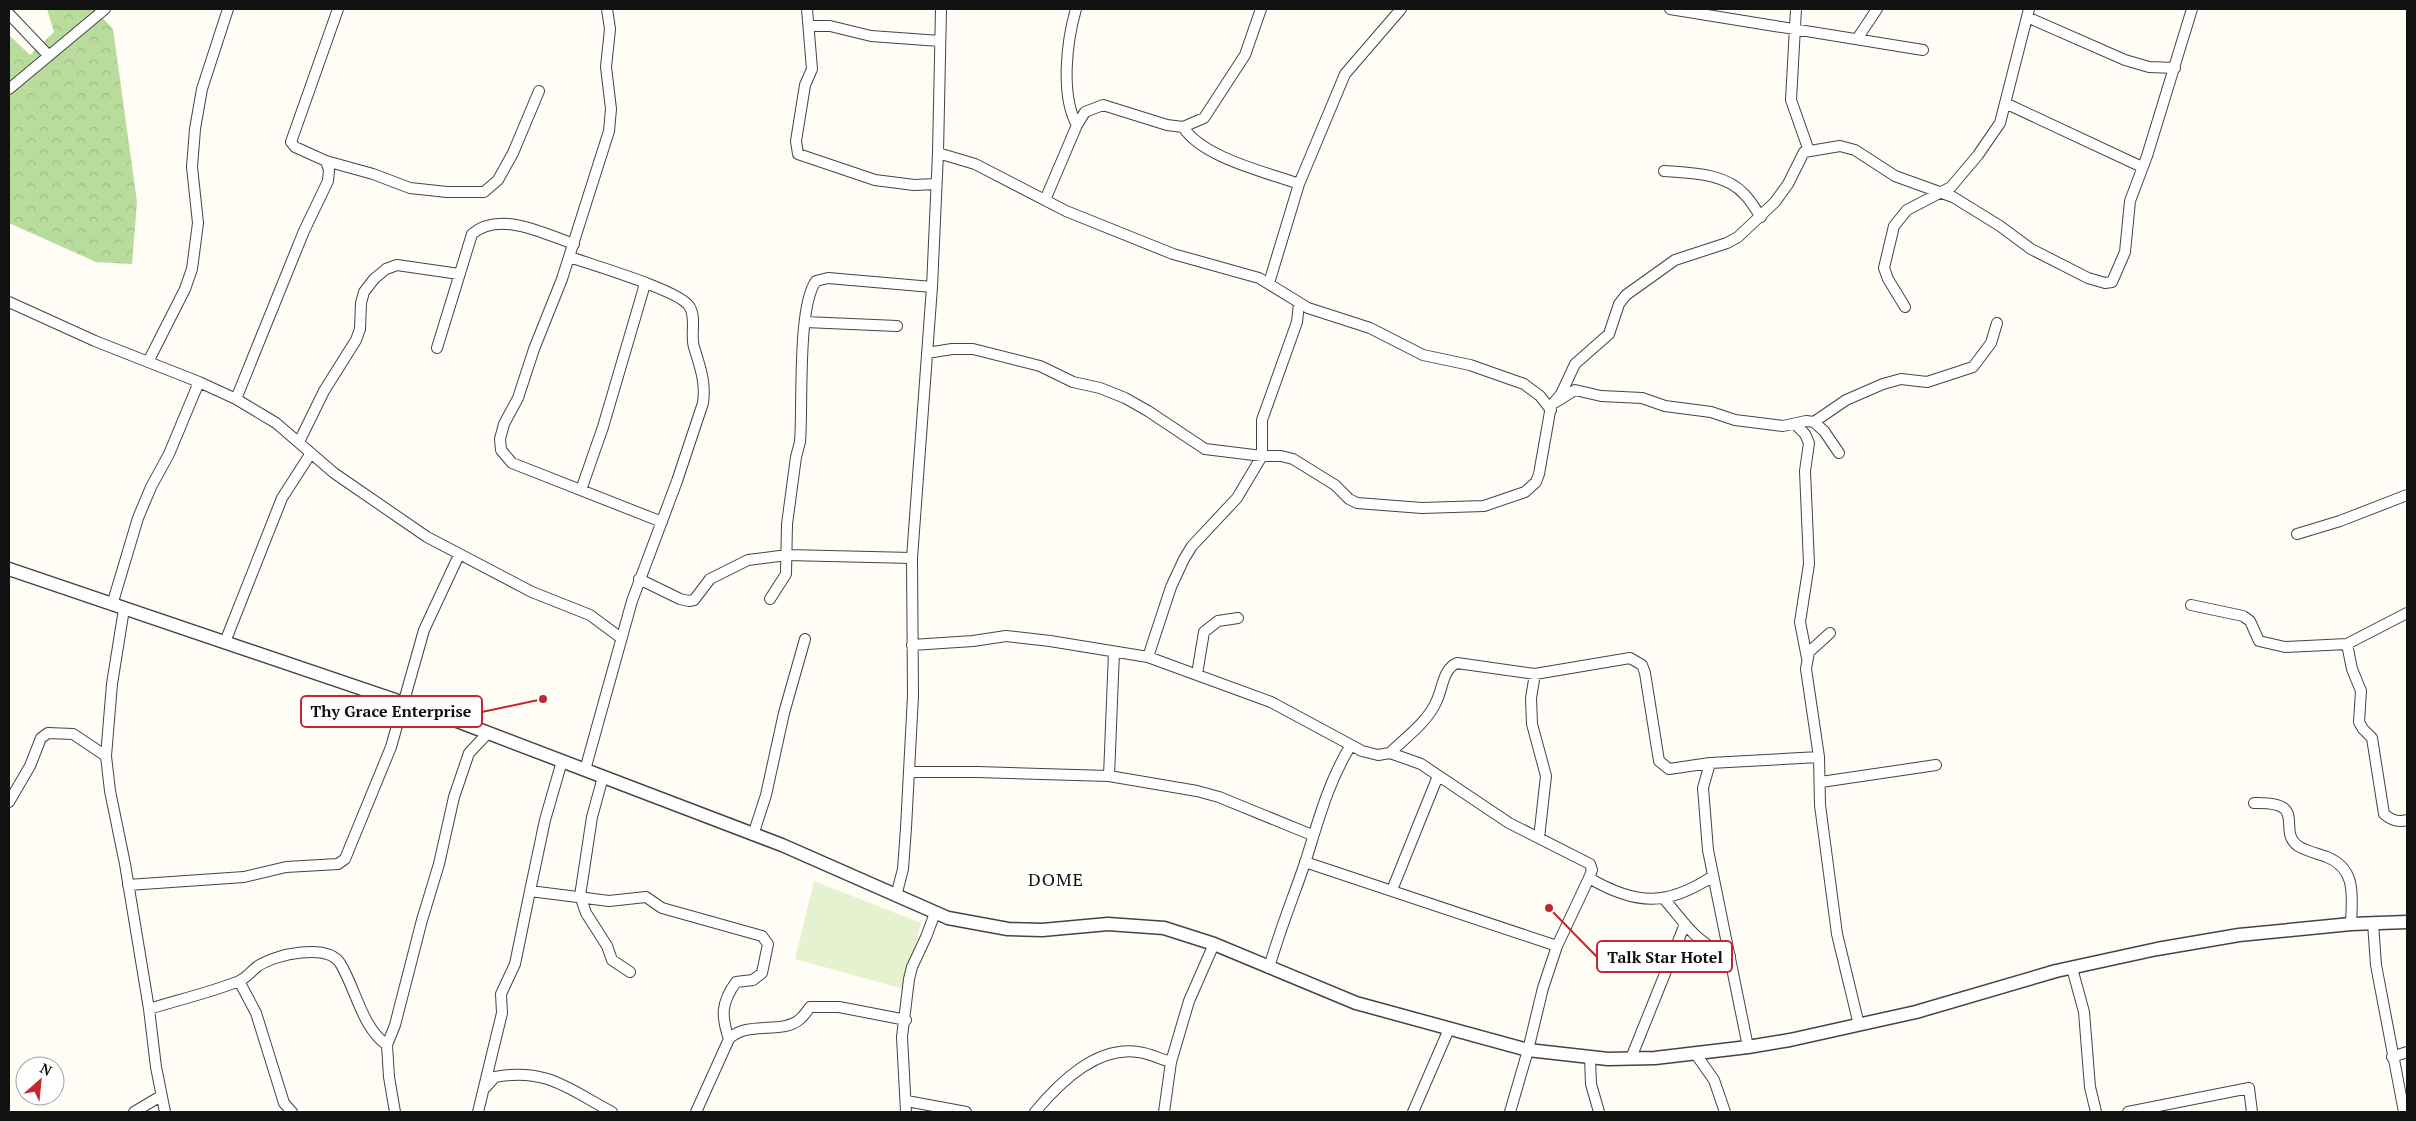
<svg xmlns="http://www.w3.org/2000/svg" width="2416" height="1121" viewBox="0 0 2416 1121" font-family="'PT Serif',serif">
<defs>
<pattern id="forest-crowns" width="20" height="18" patternUnits="userSpaceOnUse" patternTransform="scale(1.25)"><rect width="20" height="18" fill="#b9dc9c"/><path d="M2 6a3 3 0 1 1 6 0M12 15a3 3 0 1 1 6 0" fill="none" stroke="#9ebc85"/></pattern>
</defs>
<rect width="100%" height="100%" fill="#fffdf5"/>
<path fill="url(#forest-crowns)" d="M47 9H94L113 29 137 202 132 264 96 262 9 223V35L30 55 54 32Z"/>
<path fill="#e6f2cf" d="M814 881 921 923 904 989 795 959Z"/>
<g fill="none" stroke-linecap="round" stroke-linejoin="round">
<defs>
<path id="minor" d="M607 9 610 29 606 67 611 109 609 131 562 279 534 349 518 398 504 424 500 439 501 450 512 463 662 522
M807 9 812 69 805 85 796 141 798 154 875 180 914 185 936 184
M1076 9C1067 40 1060 95 1077 125
M1670 9 1923 50
M1796 9 1791 100 1809 151
M2029 9 2027 17 2125 60 2149 67 2175 68
M9 14 49 56
M809 26H830L871 36 940 41
M1857 39 1877 9
M9 89 105 9
M2005 103 2142 167
M1183 127C1203 158 1266 172 1299 184
M938 153 975 164 1066 211 1173 254 1259 278 1308 308 1370 328 1423 355 1470 365 1524 384 1540 396 1551 410
M326 161 373 174 410 188 447 192H484L498 180 513 153 539 91
M1664 171C1691 173 1726 173 1745 195 1751 201 1756 210 1761 217
M1045 200 1077 125 1085 112 1103 105 1167 125 1183 127 1204 118 1245 55 1261 9
M570 257C592 265 679 290 689 306 697 317 690 335 694 347 700 367 706 382 703 403L677 481 632 601 585 770
M1269 283 1299 184 1345 74 1401 9
M9 302 95 341 199 382 236 399 276 423 334 473 427 537 532 592 590 615 621 638
M1905 307 1888 279 1884 268 1894 226 1907 210 1951 187 1978 155 2000 123 2027 17
M805 322 897 326
M437 348 472 234C500 210 544 234 574 244
M927 353 952 349H973L1040 366 1073 382 1100 388 1125 398 1148 411 1205 449 1262 456H1281L1293 459 1335 485 1349 499 1357 503 1422 508 1484 506 1525 492 1536 482 1539 474 1551 406 1561 394 1575 364 1609 334 1619 304 1626 295 1675 260 1727 243 1738 237 1775 202 1788 184 1804 152 1840 146 1855 150 1895 176 1953 197 2000 226 2031 249 2088 278 2105 283 2112 282 2125 252 2130 201 2147 156 2192 9
M148 362 185 289 192 269 198 223 192 167 195 129 202 89 228 9
M236 399 304 231 328 181 329 170 326 161 295 147 291 142 338 9
M1556 402 1575 390 1601 396 1642 398 1665 406 1711 412 1735 420 1783 426 1806 421 1814 422 1824 431 1839 453
M1814 422 1846 400 1883 384 1901 379 1927 382 1973 367 1991 343 1997 323
M1795 424 1805 434 1809 443 1805 471 1809 564 1800 622 1807 658
M299 442 324 391 356 340 360 329 361 303 364 292 374 279 386 269 397 265 459 274
M581 490 603 427 645 284
M2297 534 2340 521 2407 495
M639 579 680 599 689 601 694 600 710 579 748 560 787 555 912 558
M770 599 786 574 787 524 796 457 800 442C803 407 797 307 816 281L828 278 932 287
M112 605 138 518 151 487 169 454 199 382
M2191 605 2243 616 2250 621 2259 641 2285 647 2347 644 2407 613
M124 609 112 684 106 756 110 791 125 864 149 1009 156 1067 165 1112
M1830 633 1809 652 1806 669 1819 757 1820 805 1837 934 1859 1025
M225 642 282 498 311 453
M2347 644 2352 669 2361 691 2359 722 2363 729 2372 738 2384 814C2391 820 2398 823 2407 820
M912 645 973 641 1006 636 1050 641 1148 657 1271 702 1362 751 1378 755 1390 753 1421 764 1509 823 1590 864 1592 870 1589 878 1557 946 1543 988 1528 1050 1510 1112
M1148 657 1171 587 1184 559 1192 546 1237 498 1262 456V420L1297 322 1299 303
M1197 674 1204 632 1218 621 1238 618
M1535 674 1531 698 1532 724 1546 776 1539 838
M1390 753C1406 737 1428 722 1437 700 1443 687 1443 669 1457 663L1535 674 1630 658 1642 665 1645 673 1659 761 1669 769 1710 763 1819 757
M1710 763 1703 788 1708 850 1748 1047
M909 772H977L1109 776 1197 791 1219 797 1312 835
M1109 776 1114 652
M603 777 592 817 580 896 586 913 607 946 612 960 630 972
M1821 782 1936 765
M9 802 30 766 41 738 48 733 73 734 106 756
M2254 803C2310 801 2276 830 2298 846 2306 851 2319 854 2327 857 2357 869 2352 897 2351 924
M753 835 766 795 784 713 805 639
M1305 862 1557 946
M1589 878C1637 906 1668 906 1713 876
M128 885 244 877 286 867 338 864 345 859 391 747 424 630 459 555
M1392 890 1438 776
M530 891 545 820 562 761
M896 896 903 869 906 828 913 696 912 558 932 287 938 153 941 9
M1664 899C1686 924 1696 944 1730 956
M2373 923 2376 965 2404 1112
M1269 968C1279 932 1293 898 1305 863 1318 822 1328 782 1351 745
M2072 968 2084 1012 2090 1087 2096 1112
M239 981 256 1013 284 1103 292 1112
M149 1009C178 1000 208 993 237 982 246 979 251 971 258 966 276 954 327 943 340 963 356 989 362 1028 387 1045L395 1025 422 920 439 864 454 797 469 753 488 733
M387 1045 389 1077 395 1112
M1695 1053 1714 1080 1725 1112
M1590 1057 1591 1084 1599 1112
M2392 1057 2407 1052
M1631 1058 1685 924
M486 1087 495 1077C546 1067 570 1090 612 1112
M907 1101 966 1112
M134 1112 161 1096
M478 1112 502 1013 501 994 515 964 530 891 609 901 646 897 662 908 762 936 768 944 762 973 753 980 736 982C721 1003 721 1016 729 1039
M696 1112 729 1039C747 1020 783 1035 800 1019 804 1016 807 1011 810 1007H839L906 1020
M906 1112 902 1037 909 979 912 967 926 937 935 913
M1035 1112C1059 1083 1096 1046 1138 1052 1149 1053 1160 1059 1171 1062
M1164 1112 1171 1062 1189 1001 1214 944
M1413 1112 1449 1029
M2128 1112 2249 1088 2252 1112"/>
<path id="tertiary" d="M9 569 457 721 782 845 948 918 1008 929 1042 930 1108 924 1164 928 1214 944 1356 1003 1528 1050 1608 1059 1655 1058 1748 1047 1790 1040 1916 1012 2056 971 2157 949 2239 935 2351 924 2407 922"/>
</defs>
<use href="#minor" stroke="#444" stroke-width="12"/>
<use href="#tertiary" stroke="#444" stroke-width="15"/>
<use href="#minor" stroke="#fff" stroke-width="10"/>
<use href="#tertiary" stroke="#fff" stroke-width="12"/>
</g>
<g text-anchor="middle" dominant-baseline="central" stroke-width="5" stroke-linejoin="round" paint-order="stroke">
<g font-size="18" letter-spacing="1" fill="#111" stroke="#fff">
<text x="1056" y="879">DOME</text>
</g>
</g>
<path fill="none" stroke="#c4262e" stroke-width="2" d="M543 699L482 712M1549 908L1597 957"/>
<g fill="#c4262e" stroke="#fff" stroke-width="2">
<circle cx="543" cy="699" r="5"/>
<circle cx="1549" cy="908" r="5"/>
</g>
<g fill="#fff" stroke="#c4262e" stroke-width="2">
<rect x="301" y="696" width="181" height="31" rx="5"/>
<rect x="1597" y="941" width="135" height="31" rx="5"/>
</g>
<g font-size="16" text-anchor="middle" font-weight="bold" fill="#111">
<text x="391" y="717">Thy Grace Enterprise</text>
<text x="1665" y="963">Talk Star Hotel</text>
</g>
<rect width="2416" height="1121" fill="none" stroke="#111111" stroke-width="20"/>
<g transform="translate(40 1081) rotate(27)"><circle r="24" fill="#ffffff" stroke="#a0a0a0"/>
<path d="M0-4L9 19L0 12L-9 19Z" fill="#c4262e"/>
<text y="-8" font-size="14" font-weight="bold" text-anchor="middle" fill="#111111">N</text>
</g>
</svg>
